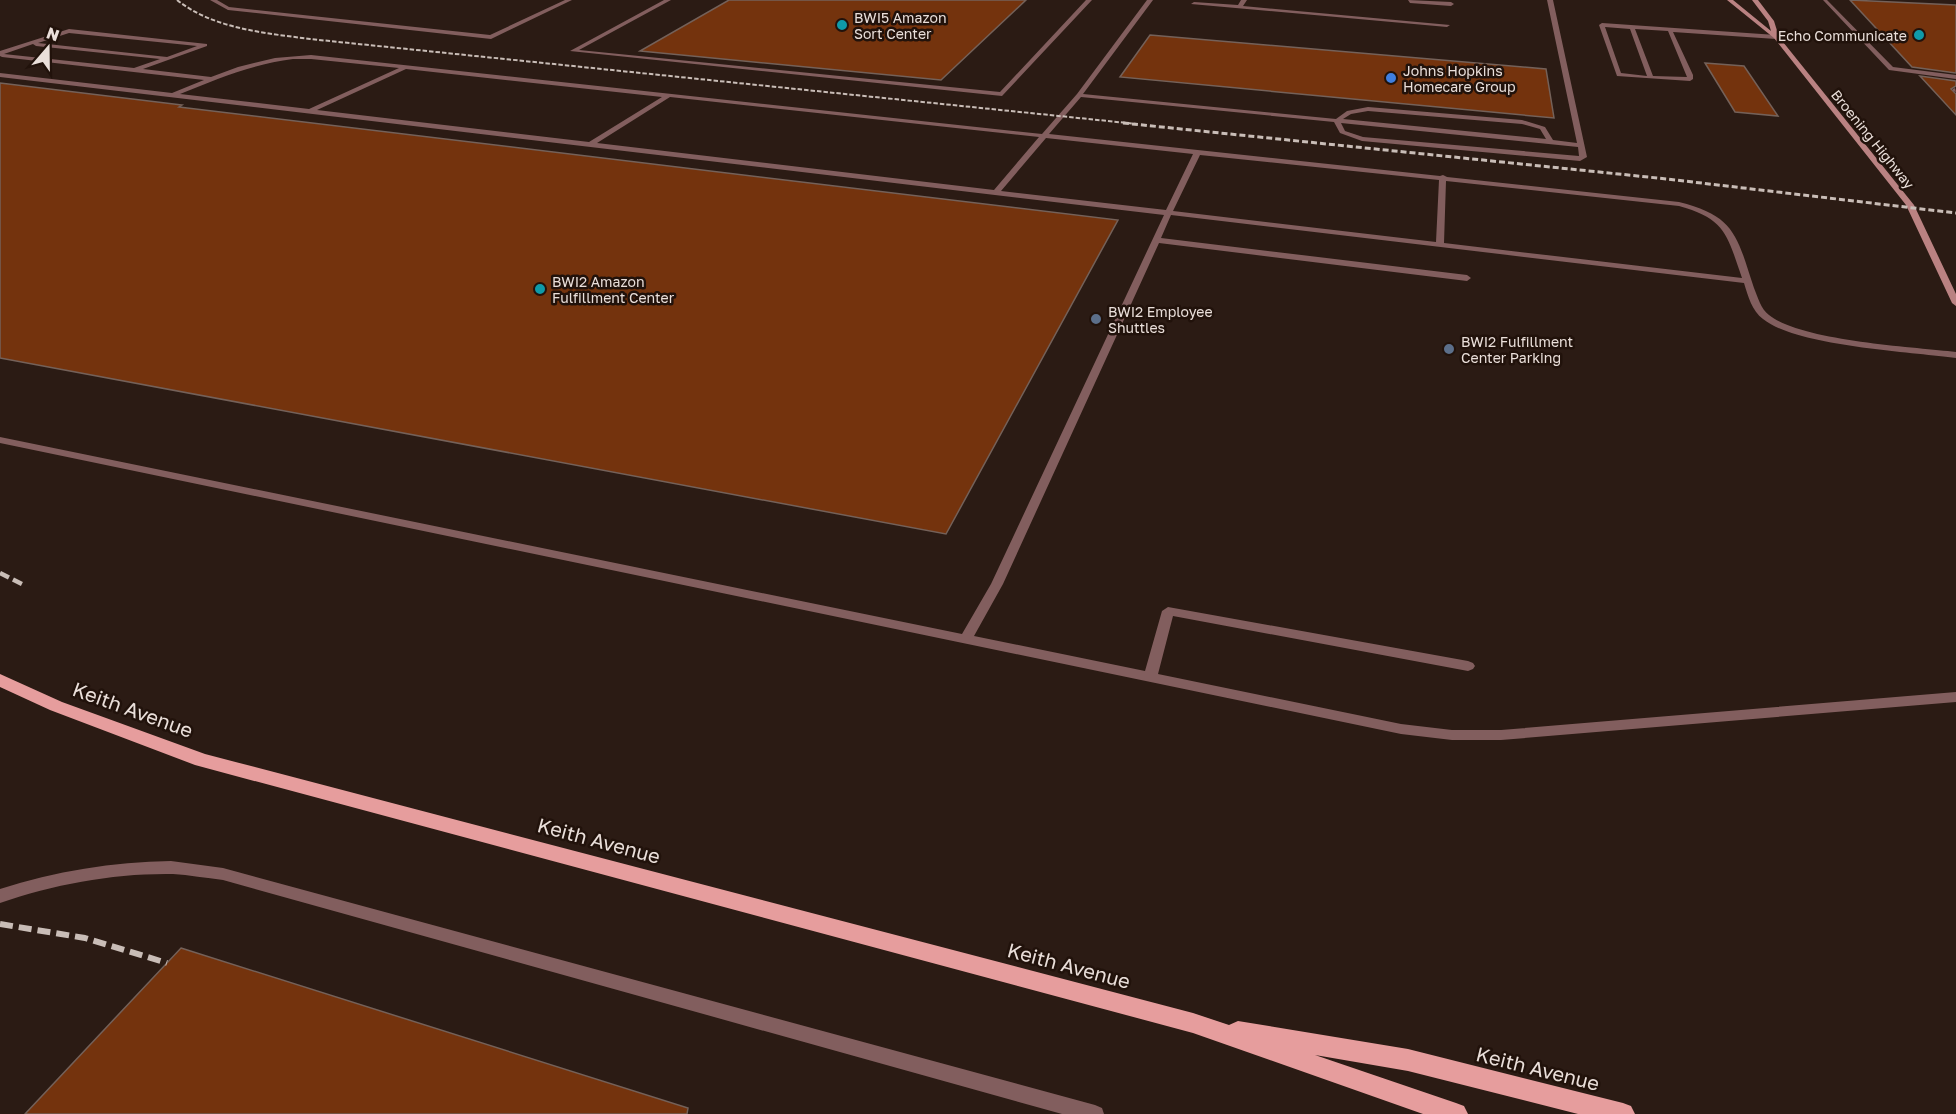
<svg xmlns="http://www.w3.org/2000/svg" width="1956" height="1114" viewBox="0 0 1956 1114" font-family="'Golos Text',sans-serif">
<rect width="100%" height="100%" fill="#2b1b14"/>
<path fill="#74330d" stroke="#746159" stroke-width="1.5" d="M729 0H1026L941 80 640 51Z
M1850 0 1956 5V73L1912 67Z
M1150 35 1546 69 1554 118 1120 77Z
M1705 63 1744 66 1778 116 1735 112Z
M1920 76 1956 81V86L1951 89 1956 94V115Z
M0 83 182 105 179 107 1118 220 946 534 0 358Z
M181 948 688 1108 687 1114H25Z"/>
<g fill="none" stroke-linecap="round" stroke-linejoin="round">
<path fill="#825e5e" fill-rule="evenodd" d="M210 0H217L229 7 490 35 565 0H572L491 39 228 10Z
M664 0H671L579 50 1000 92 1086 0H1092L1002 96 570 51Z
M1147 0H1153L1083 94 1336 119 1347 111 1368 107 1522 120 1545 127 1553 140 1577 143 1547 0H1553L1587 157 1580 161 1362 141 1340 133 1334 122 1081 97 1049 134 1440 176 1443 175 1447 177 1679 202C1736 216 1737 237 1754 288 1758 298 1761 309 1769 315 1801 341 1913 347 1956 352V358C1911 352 1796 346 1763 319 1752 311 1748 296 1744 283L1171 215 1161 238 1467 275 1471 278 1467 281 1159 243 1003 584 974 636 1145 671 1162 611 1168 607 1468 661 1473 663 1475 666 1473 669 1468 671 1173 616 1158 674 1401 724 1452 730H1501L1956 692V702L1501 740H1452L1401 734 0 443V437L962 634 991 584 1164 215 0 77V73L172 93 204 80 2 57 0 56V51L69 29 207 44V46L143 69 211 77 238 67 275 58 311 55 1042 134 1077 94ZM69 33 197 46 167 57 38 43ZM33 44 36 46 160 59 134 68 4 54ZM293 59H311L399 68 309 109 180 94C217 79 253 64 293 59ZM406 69 662 97 589 142 317 110ZM670 97 1039 137 994 190 597 143ZM1368 111 1522 124 1540 129 1546 139 1343 119 1351 114ZM1341 123 1578 147 1579 156 1363 137 1345 131ZM1046 138 1193 154 1166 210 1001 191ZM1200 155 1439 180 1436 242 1173 211ZM1446 181 1679 206C1726 219 1727 235 1742 278L1444 243Z
M1241 0H1247L1243 6 1450 25 1447 27 1191 4 1194 2 1238 5Z
M1408 0 1451 2 1454 4 1451 6 1410 3Z
M1823 0H1827L1893 67 1956 75V79L1889 70Z
M1602 23 1776 35 1779 37 1776 39 1673 32 1693 75V79L1690 81 1617 76 1599 25ZM1605 27 1630 29 1647 76 1621 73ZM1635 29 1668 31 1687 77 1653 76Z
M1955 88 1956 92 1953 91V89Z
M171 861 223 868 1095 1105 1102 1108 1104 1114H1062L223 880C206 878 189 875 173 874 115 873 55 884 0 903V889C55 871 113 862 171 861Z"/>
<path fill="#ba8282" fill-rule="evenodd" d="M1727 0H1733L1771 31 1768 21 1752 0H1758L1774 21 1779 37 1914 205 1956 294V306L1952 303 1906 205 1774 38Z"/>
<path fill="#e69d9d" fill-rule="evenodd" d="M0 674 62 702 205 754 1193 1013 1229 1025 1238 1021 1408 1049 1623 1103 1631 1106 1635 1114H1578L1408 1071 1315 1055 1456 1103 1464 1106 1468 1114H1423L1193 1033 195 765 50 710 0 687Z"/>
<path stroke="#c9bdb7" stroke-width="2" stroke-dasharray="4.5 2" stroke-linecap="butt" d="M177 0C214 29 265 33 310 39L1137 124"/>
<path stroke="#c9bdb7" stroke-width="3" stroke-dasharray="6 3" stroke-linecap="butt" d="M1123 123 1667 179 1956 213"/>
<path stroke="#c9bdb7" stroke-width="4.5" stroke-dasharray="10 4.5" stroke-linecap="butt" d="M0 573 24 585"/>
<path stroke="#c9bdb7" stroke-width="6" stroke-dasharray="13 6" stroke-linecap="butt" d="M0 924 85 938 167 963"/>
</g>
<g fill="#0f9aa8" stroke="#21120b" stroke-width="2">
<circle cx="842" cy="25" r="6"/>
<circle cx="1919" cy="35" r="6"/>
<circle cx="540" cy="289" r="6"/>
</g>
<circle fill="#3f7fe0" stroke="#21120b" stroke-width="2" cx="1391" cy="78" r="6"/>
<g fill="#5c6f8a" stroke="#21120b" stroke-width="2">
<circle cx="1096" cy="319" r="6"/>
<circle cx="1449" cy="349" r="6"/>
</g>
<g text-anchor="middle" dominant-baseline="central" stroke-width="5" stroke-linejoin="round" paint-order="stroke">
<g font-size="14" fill="#eadfda" stroke="#21120b" text-anchor="start">
<text x="854" y="17">BWI5 Amazon<tspan x="854" dy="16">Sort Center</tspan></text>
<text x="1907" y="35" text-anchor="end">Echo Communicate</text>
<text x="1403" y="70">Johns Hopkins<tspan x="1403" dy="16">Homecare Group</tspan></text>
<text x="552" y="281">BWI2 Amazon<tspan x="552" dy="16">Fulfillment Center</tspan></text>
<text x="1108" y="311">BWI2 Employee<tspan x="1108" dy="16">Shuttles</tspan></text>
<text x="1461" y="341">BWI2 Fulfillment<tspan x="1461" dy="16">Center Parking</tspan></text>
</g>
<g font-size="14" fill="#eadfda" stroke="#21120b">
<text transform="translate(1873 139) rotate(51)">Broening Highway</text>
</g>
<g font-size="20" fill="#eadfda" stroke="#21120b">
<text transform="translate(133 709) rotate(20)">Keith Avenue</text>
<text transform="translate(599 840) rotate(15)">Keith Avenue</text>
<text transform="translate(1069 965) rotate(15)">Keith Avenue</text>
<text transform="translate(1538 1068) rotate(14)">Keith Avenue</text>
</g>
</g>
<g transform="translate(48 48) rotate(20)" stroke="#21120b" stroke-width="4.5" paint-order="stroke">
<path d="M0-4.5L10 22L0 15L-10 22Z" fill="#eadfda"/>
<text y="-9" font-size="16" font-weight="bold" text-anchor="middle" fill="#eadfda">N</text>
</g>
</svg>
